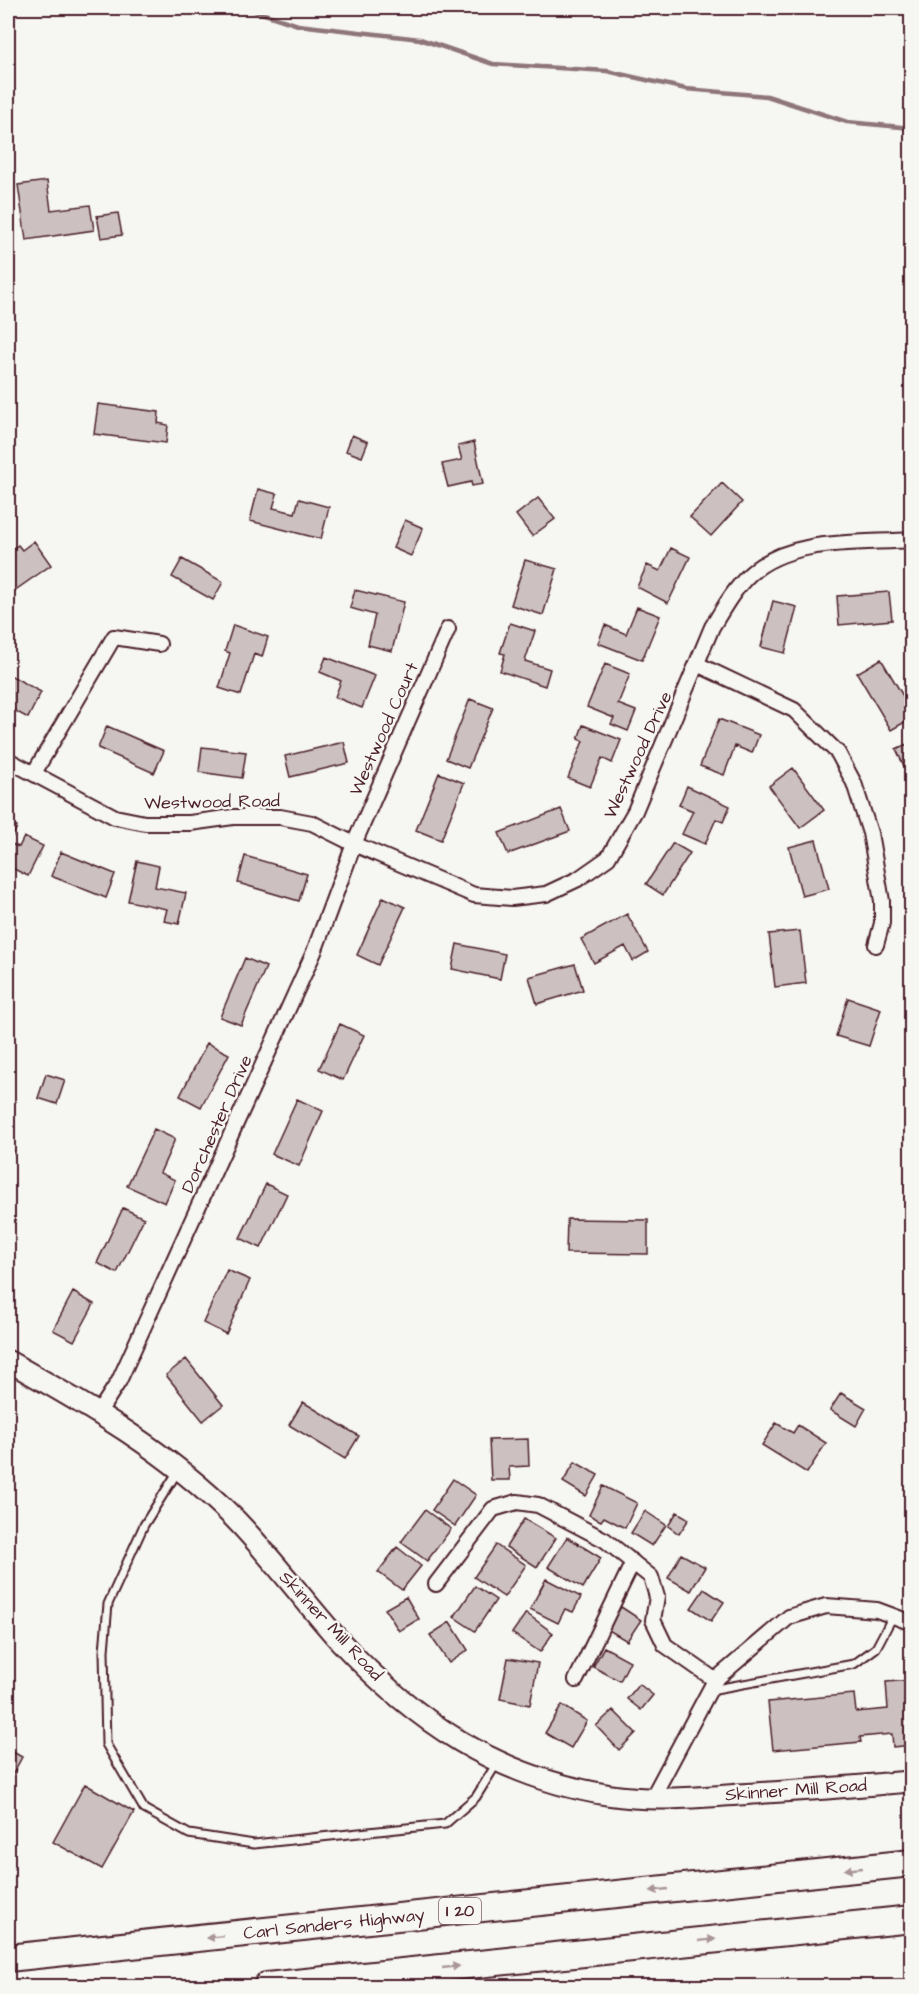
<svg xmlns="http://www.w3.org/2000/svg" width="919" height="1994" viewBox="0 0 919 1994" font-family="'Architects Daughter',sans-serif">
<rect width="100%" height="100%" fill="#f6f6f2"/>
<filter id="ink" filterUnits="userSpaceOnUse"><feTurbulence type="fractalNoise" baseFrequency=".0167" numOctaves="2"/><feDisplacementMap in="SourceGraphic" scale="12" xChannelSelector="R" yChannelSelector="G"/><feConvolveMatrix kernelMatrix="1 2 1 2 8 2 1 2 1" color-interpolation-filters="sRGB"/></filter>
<g filter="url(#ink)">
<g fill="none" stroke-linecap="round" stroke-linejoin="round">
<path stroke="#8e747a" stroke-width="4.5" d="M246 8 298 25 420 39 493 64 607 71 686 89 767 96 847 122 912 128"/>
</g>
<path fill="#ccc1c0" stroke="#4a1f2b" stroke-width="1.5" d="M47 181 51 210 90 205 94 230 26 240 18 185Z
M118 213 122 235 101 238 97 216Z
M98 404 159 412 158 423 168 425 166 443 94 434Z
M352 435 368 442 362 457 346 451Z
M474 442 483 484 472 486 471 482 448 487 442 464 462 460 458 446Z
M722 483 742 502 711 536 690 517Z
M258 489 277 494 273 508 295 513 299 499 329 507 321 539 250 521Z
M538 498 555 519 532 536 516 515Z
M405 520 423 528 411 556 393 548Z
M34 541 51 565 14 591 8 582V552L18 545 22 550Z
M671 548 690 557 668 603 637 587 647 565 660 571Z
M182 559 223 582 213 600 172 577Z
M525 560 557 569 543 615 511 605Z
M908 588H912V618H909Z
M355 590 404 602 392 651 368 645 375 615 350 608Z
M889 592 892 620 839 625 837 596Z
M773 601 797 607 785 653 761 647Z
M637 607 660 616 642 660 598 643 605 625 626 634Z
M510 623 535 631 525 661 550 669 545 686 500 671 505 654 500 653Z
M233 625 268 637 262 657 254 654 241 695 219 688 230 653 225 651Z
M326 657 375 676 362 708 335 697 341 681 320 672Z
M881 659 912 711V718L891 730 857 673Z
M605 664 630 674 618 704 636 711 628 731 611 724 614 718 587 707Z
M8 674 41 692 28 718 8 707Z
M470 699 493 708 468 768 446 759Z
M719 719 759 735 752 753 735 746 724 775 700 766Z
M583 725 621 740 612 763 602 758 590 787 568 778 583 741 578 739Z
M107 726 164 751 154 773 98 748Z
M344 742 349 763 290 777 285 756Z
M912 742V783L896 749Z
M202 747 246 752 242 778 199 772Z
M793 768 824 810 800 828 769 786Z
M439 773 464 783 441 840 416 830Z
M687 786 730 806 723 822 716 819 705 844 682 834 693 811 679 805Z
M561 809 570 831 508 854 499 833Z
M8 822 17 827 9 843 19 847 24 837 43 846 28 876 8 866Z
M816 840 829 889 802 896 789 847Z
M673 843 690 853 663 895 646 884Z
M61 852 115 874 106 898 51 876Z
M245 856 307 874 299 901 238 883Z
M137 861 159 866 155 887 186 893 179 924 164 921 167 909 128 901Z
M383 897 405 907 378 965 357 955Z
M627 914 648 952 633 961 625 946 594 963 581 939Z
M800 931 806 983 775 987 769 934Z
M457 944 505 954 500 979 452 969Z
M245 958 266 967 241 1025 220 1017Z
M575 964 583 990 537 1004 529 977Z
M848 998 881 1009 869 1046 836 1036Z
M340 1024 364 1035 343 1080 319 1069Z
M207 1043 229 1054 201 1107 180 1096Z
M46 1074 65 1080 57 1104 38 1098Z
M297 1099 323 1111 299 1166 272 1154Z
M154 1129 175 1139 160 1173 175 1180 165 1203 127 1186Z
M8 1148 14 1151 8 1163Z
M266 1184 287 1194 261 1248 240 1238Z
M123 1208 144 1218 117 1273 97 1263Z
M567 1219 648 1220V1254L566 1253Z
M227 1270 250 1280 226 1334 203 1323Z
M73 1292 94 1304 74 1341 53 1330Z
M186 1359 223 1405 203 1421 166 1375Z
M841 1393 866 1408 856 1426 830 1410Z
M303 1402 359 1436 345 1459 289 1425Z
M776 1423 793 1433 798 1425 826 1443 807 1473 762 1445Z
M528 1439 529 1466 509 1467 510 1480H491L489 1440Z
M575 1462 598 1475 586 1496 563 1482Z
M453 1479 476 1495 455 1526 432 1510Z
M603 1486 637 1503 625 1528 604 1517 601 1521 589 1515Z
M425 1510 451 1529 427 1561 401 1542Z
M645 1511 666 1525 652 1546 631 1533Z
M677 1512 689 1519 679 1534 668 1526Z
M524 1519 556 1538 537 1567 506 1547Z
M567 1537 601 1558 583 1588 548 1567Z
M496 1545 526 1565 504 1597 474 1577Z
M397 1547 421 1566 402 1590 378 1572Z
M681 1554 705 1567 691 1591 668 1578Z
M546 1579 581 1597 573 1612 565 1609 558 1623 530 1609Z
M475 1586 496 1600 475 1631 454 1617Z
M704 1589 724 1602 711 1621 691 1608Z
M406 1597 419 1619 399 1631 385 1609Z
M621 1607 641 1620 627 1641 607 1629Z
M526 1613 553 1633 540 1652 512 1633Z
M450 1622 468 1650 449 1663 430 1635Z
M604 1647 630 1661 620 1681 593 1667Z
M508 1658 538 1663 530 1705 500 1699Z
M912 1680V1745L893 1747 892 1734 860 1737 861 1742 773 1750 768 1702 854 1694 856 1712 888 1709 886 1682Z
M639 1684 653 1695 641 1710 627 1699Z
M562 1705 587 1721 571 1748 545 1733Z
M613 1710 636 1733 619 1750 596 1726Z
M8 1749 22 1757 8 1783Z
M85 1784 134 1812 102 1869 53 1842Z"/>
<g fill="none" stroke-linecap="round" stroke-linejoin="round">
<defs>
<path id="lane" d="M178 1471 144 1525 108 1604 104 1651 106 1744 144 1809 189 1834 254 1844 445 1824 476 1797 497 1763
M710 1690 854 1664 876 1648 893 1616"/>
<path id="street" d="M699 665 794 710 838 753 854 783 870 833 882 901V923L876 945
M8 760 115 817 145 823H190L233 817H280L312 823 354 844 474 895 512 898 546 894 578 879 608 858 635 811 712 627C723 609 734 589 750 574 791 537 860 544 912 540
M34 773 114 637 159 644
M99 1412 119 1381 314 952 354 844 448 629
M436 1584 493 1509 517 1502 538 1505 605 1540 651 1577 657 1597 653 1620 665 1645 715 1680
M576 1680 633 1562
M651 1800 715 1680 789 1617 826 1606 877 1610 912 1623"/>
<path id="secondary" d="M8 1361C90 1407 166 1450 234 1518 271 1556 303 1600 338 1639 415 1722 497 1777 609 1795 655 1802 701 1797 747 1794 802 1790 857 1787 912 1781"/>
<path id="highway" d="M8 1958 912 1863
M267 1986 912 1919"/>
</defs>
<use href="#lane" stroke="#4a1f2b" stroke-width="11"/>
<use href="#street" stroke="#4a1f2b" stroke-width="18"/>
<use href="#secondary" stroke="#4a1f2b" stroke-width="24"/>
<use href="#highway" stroke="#4a1f2b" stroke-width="30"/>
<use href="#lane" stroke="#f6f6f2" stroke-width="7"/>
<use href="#street" stroke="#f6f6f2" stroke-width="14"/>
<use href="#secondary" stroke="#f6f6f2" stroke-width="20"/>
<use href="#highway" stroke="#f6f6f2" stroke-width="26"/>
</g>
<defs><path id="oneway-solid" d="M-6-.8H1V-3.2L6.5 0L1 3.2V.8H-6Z" transform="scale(1.5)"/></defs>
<g fill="#a99598">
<use href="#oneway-solid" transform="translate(853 1869) rotate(174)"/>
<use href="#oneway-solid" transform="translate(659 1890) rotate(174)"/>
<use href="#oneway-solid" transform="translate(215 1937) rotate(174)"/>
<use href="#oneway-solid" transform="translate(707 1940) rotate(-6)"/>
<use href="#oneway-solid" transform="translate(451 1967) rotate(-6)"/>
</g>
</g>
<g text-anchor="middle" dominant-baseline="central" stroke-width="5" stroke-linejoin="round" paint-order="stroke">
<rect fill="#f6f6f2" stroke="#7e6067" stroke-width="1.5" x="439" y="1898" width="42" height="26" rx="4.5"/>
<g font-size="16" font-weight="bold" fill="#4a1f2b">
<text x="460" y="1911">I 20</text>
</g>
<g font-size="18" fill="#4a1f2b" stroke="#f6f6f2">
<text transform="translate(384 729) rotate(-66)">Westwood Court</text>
<text transform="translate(638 755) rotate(-65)">Westwood Drive</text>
<text transform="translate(212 802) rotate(-1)">Westwood Road</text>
<text transform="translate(217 1124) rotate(-66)">Dorchester Drive</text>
<text transform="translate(331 1626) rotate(47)">Skinner Mill Road</text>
<text transform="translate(796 1790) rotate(-4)">Skinner Mill Road</text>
<text transform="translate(334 1924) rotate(-6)">Carl Sanders Highway</text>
</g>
</g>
<rect width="919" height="1994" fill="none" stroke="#f6f6f2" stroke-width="30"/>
<rect x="15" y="15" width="889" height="1964" fill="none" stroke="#4a1f2b" stroke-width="2" filter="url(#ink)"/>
</svg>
